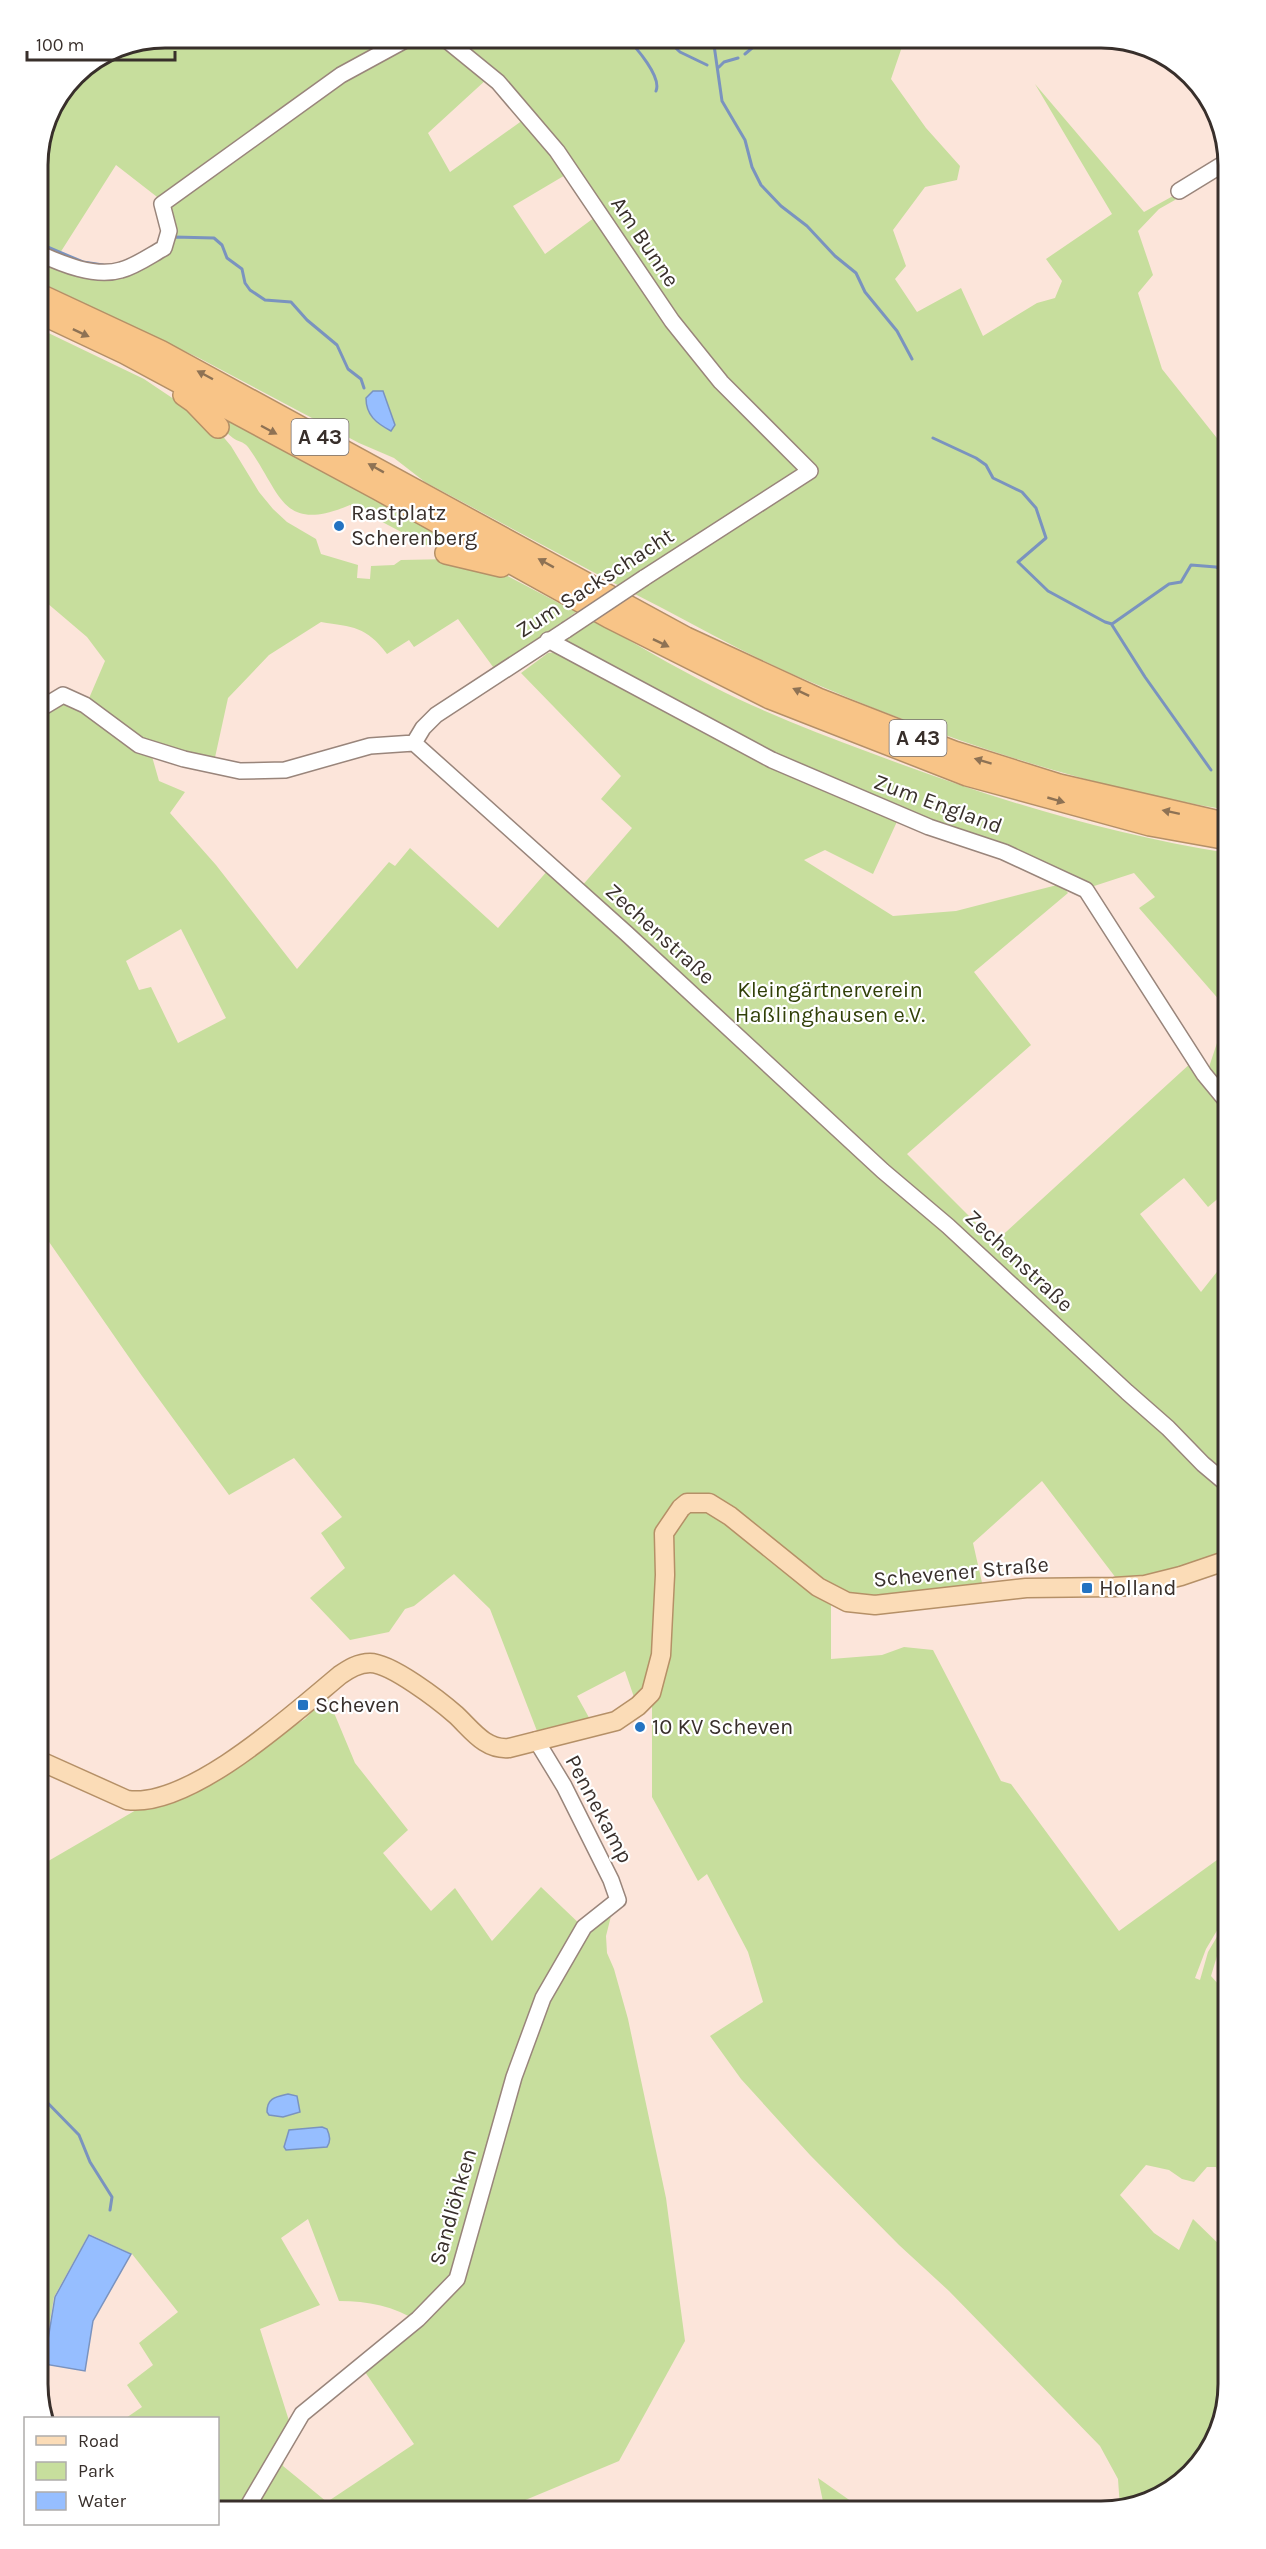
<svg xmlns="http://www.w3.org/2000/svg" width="1266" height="2549" viewBox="0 0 1266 2549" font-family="Karla,sans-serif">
<rect width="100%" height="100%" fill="#fce5da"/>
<path fill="#c7de9d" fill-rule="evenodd" d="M165 38H403L161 200 116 165 60 253 75 265 121 274 165 250 164 215 171 205 317 96 418 38H436L487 79 428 133 450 172 523 120 567 174 513 206 545 254 606 209 565 149 501 80 452 38H905L891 79 926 128 960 166 957 180 925 187 893 230 906 266 895 279 917 312 961 288 983 336 1037 303 1055 298 1062 281 1046 259 1112 214 1035 84 1144 212 1173 196H1182L1159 209 1138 231 1153 275 1138 293 1162 369 1228 452V810C1073 784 935 736 792 674 747 654 705 631 662 608 582 567 504 524 425 482L394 458 359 443 199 358 38 281V157L47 116 75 75 117 47Z
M38 328 144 379 214 426 231 446 259 492 273 509 287 522 316 539 321 554 358 565 357 578 370 579 371 566 394 565 401 560 452 559 502 573 576 612 496 671 458 619 414 647 409 640 387 654C366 626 353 627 321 622L269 655 228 698 214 762 141 742 87 703 105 661 87 637 40 597 38 599Z
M205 407 474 554 426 545 350 505C281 534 282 494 248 447 243 441 238 442 233 438 222 430 214 416 205 407Z
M593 620C633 642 672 666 712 686 763 712 817 733 871 753 987 797 1106 834 1228 853V1010L1139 908 1155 897 1134 873 1088 888 900 815 873 874 825 850 804 860 893 916 956 911 1061 884 1068 893 974 972 1031 1045 907 1154 995 1242 1192 1062 1228 1107V1190L1208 1207 1184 1178 1140 1214 1201 1292 1228 1258V1476L1190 1442 1228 1489V1555L1190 1568 1119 1582 1042 1481 973 1543 983 1587 913 1598H846L732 1514 678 1506 660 1598 647 1691 636 1703 625 1671 577 1696 592 1723 537 1731 490 1609 454 1574 414 1606 405 1609 389 1632 350 1640 310 1598 345 1568 321 1533 342 1517 294 1458 229 1495 142 1376 38 1226V715L59 701 73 703 151 753 159 781 185 792 170 813 216 865 297 969 389 862 395 866 410 848 498 928 548 870 581 887 632 828 601 799 621 776 521 673 548 653 558 652 559 641ZM181 929 226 1018 178 1043 151 987 139 990 126 961Z
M1228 1017V1098L1207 1073 1225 1019Z
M708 1505 831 1599V1659L882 1655 904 1647 933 1650 1001 1781 1011 1784 1119 1931 1228 1852V1912L1206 1949 1195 1978 1200 1980 1208 1952 1228 1918V1938L1217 1956 1211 1976 1228 1995V2186L1218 2175 1216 2167H1207L1194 2182 1182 2179 1169 2170 1146 2165 1120 2195 1154 2233 1179 2250 1193 2219 1225 2250 1228 2245V2384L1207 2455 1149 2502 1120 2508 1118 2479 1100 2446 949 2291 899 2245 810 2155 741 2079 710 2036 763 2002 748 1952 707 1874 698 1881 652 1797V1695L667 1534 682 1510Z
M327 1696 355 1763 408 1830 383 1853 431 1911 455 1888 492 1941 541 1887 585 1929 614 1904 606 1936 607 1953 614 1969 628 2019 666 2198 685 2341 619 2461 499 2511H218V2418H126L142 2407 127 2385 153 2365 139 2343 178 2312 132 2254 89 2234 54 2297 43 2365 38 2364 41 2269 38 2258V1867L143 1806 213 1776 305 1719ZM308 2219 339 2301C368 2301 394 2306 419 2322L363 2369 414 2444 327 2502 283 2466 291 2427 260 2329 320 2305 281 2238Z
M818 2478 865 2511H825Z"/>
<path fill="#96beff" stroke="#7a93bf" stroke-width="1.5" d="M373 391H383L395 425 391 431C376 423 366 415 366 398Z
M288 2094 297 2096 300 2112 283 2117 269 2115 267 2112C267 2098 275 2097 288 2094Z
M322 2127 327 2129C330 2136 331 2141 327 2147L286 2150 284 2147 289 2130Z
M89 2235 131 2254 93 2321 85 2371 44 2364 55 2297Z"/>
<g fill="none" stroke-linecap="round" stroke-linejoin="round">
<path stroke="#7a93bf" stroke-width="3" d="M626 38C636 47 662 77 656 91
M665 38 680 52 707 65
M713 38 722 101 745 140 752 167 761 185 781 206 807 226 835 256 856 273 865 292 897 331 912 359
M745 54 764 38
M719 67 724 62 738 58
M173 240 174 237 214 238 222 245 227 258 242 269 245 283 250 290 265 300 291 302 307 320 337 345 348 369 361 379 364 388
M38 243 83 262 103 265
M933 438 976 458 986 465 993 478 1022 492 1036 508 1046 538 1018 562 1048 591 1105 622 1112 624 1169 584 1181 582 1191 565 1216 567 1228 572
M1112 625 1145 677 1211 770
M38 2093 79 2135 90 2162 112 2197 110 2210
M1144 2495 1152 2500"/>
<defs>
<path id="minor" d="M444 38 498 82 557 151 672 321 721 382 810 471 644 578
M1179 191 1228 161
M38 253C62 264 95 278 121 270 136 266 151 255 164 248L169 231 162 204 341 75 409 38
M548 640 772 760 929 827 1004 852 1086 890 1204 1074 1228 1103
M38 710 63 695 85 705 139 745 184 759 240 771 285 770 370 746 414 743 626 933 883 1171 948 1226 1127 1392 1168 1428 1203 1464 1228 1485
M414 743 423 728 436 715 566 630
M38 2289V2265
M245 2511 302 2414 418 2319 457 2279 514 2077 543 1998 584 1927 618 1900 611 1880 564 1786 536 1740"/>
<path id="major" d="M38 1760 127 1800C189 1809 293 1714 340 1675 349 1669 358 1663 370 1663 391 1663 440 1701 456 1715 472 1730 485 1750 509 1748L616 1721 638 1706 651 1693 661 1655 665 1575 664 1533 681 1508 687 1503H709L730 1516 818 1587 847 1602 875 1605 1026 1588 1114 1587 1145 1585 1181 1576 1228 1560"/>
<path id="highway" d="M38 294 160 351 686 638 818 699 954 752 1059 785 1228 824
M38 312 125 353 378 489 609 617 770 698 967 775 1150 825 1228 839
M184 395 194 402 218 427
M446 553 501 566"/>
</defs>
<use href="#minor" stroke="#99857b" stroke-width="18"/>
<use href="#major" stroke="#b59067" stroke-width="21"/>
<use href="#highway" stroke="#b59067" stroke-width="24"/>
<use href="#minor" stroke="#fff" stroke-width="15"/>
<use href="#major" stroke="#fbdcb7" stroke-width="18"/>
<use href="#highway" stroke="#f8c487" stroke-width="21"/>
<defs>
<path id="minor-bridge" d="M566 630 644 578"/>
</defs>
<use href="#minor-bridge" stroke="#99857b" stroke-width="18" stroke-linecap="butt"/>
<use href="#minor-bridge" stroke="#fff" stroke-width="15"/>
</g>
<defs><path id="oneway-solid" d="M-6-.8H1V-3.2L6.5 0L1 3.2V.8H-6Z" transform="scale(1.5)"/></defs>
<g fill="#8e7254">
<use href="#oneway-solid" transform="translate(81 333) rotate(25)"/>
<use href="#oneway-solid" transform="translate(205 375) rotate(-152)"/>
<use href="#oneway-solid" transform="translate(269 430) rotate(28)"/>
<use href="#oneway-solid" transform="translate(376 468) rotate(-151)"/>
<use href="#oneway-solid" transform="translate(546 563) rotate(-151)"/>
<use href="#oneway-solid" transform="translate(661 643) rotate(26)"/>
<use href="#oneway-solid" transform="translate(801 692) rotate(-155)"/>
<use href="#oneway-solid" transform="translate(983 761) rotate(-163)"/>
<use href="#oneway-solid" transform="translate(1056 800) rotate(16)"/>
<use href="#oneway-solid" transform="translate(1171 812) rotate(-168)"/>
</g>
<g fill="#2373c2" stroke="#fff" stroke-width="2">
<circle cx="339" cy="526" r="6"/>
<rect x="1081" y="1582" width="12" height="12" rx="3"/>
<rect x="297" y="1699" width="12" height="12" rx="3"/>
<circle cx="640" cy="1727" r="6"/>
</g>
<g text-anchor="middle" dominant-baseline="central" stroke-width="4.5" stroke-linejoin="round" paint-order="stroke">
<g fill="#fff" stroke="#746d6b" stroke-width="1.5">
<rect x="291.5" y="419" width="57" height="36" rx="4.5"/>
<rect x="889.5" y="720" width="57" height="36" rx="4.5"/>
</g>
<g font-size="21" font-weight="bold" fill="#382f2b">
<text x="320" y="437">A 43</text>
<text x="918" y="738">A 43</text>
</g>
<g font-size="22" fill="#382f2b" stroke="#fff">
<text transform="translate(645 242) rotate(56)">Am Bunne</text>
<text transform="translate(595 583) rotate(-33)">Zum Sackschacht</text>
<text transform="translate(938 804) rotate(20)">Zum England</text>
<text transform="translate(660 934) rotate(42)">Zechenstraße</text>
<text transform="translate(1019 1261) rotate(43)">Zechenstraße</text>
<text transform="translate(961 1572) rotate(-5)">Schevener Straße</text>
<text transform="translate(599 1809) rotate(62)">Pennekamp</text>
<text transform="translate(453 2207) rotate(-74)">Sandlöhken</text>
</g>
<g font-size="22" fill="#382f2b" stroke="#fff" text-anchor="start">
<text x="351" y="513">Rastplatz<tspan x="351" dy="25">Scherenberg</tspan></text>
<text x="1099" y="1588">Holland</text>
<text x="315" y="1705">Scheven</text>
<text x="652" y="1727">10 KV Scheven</text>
</g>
<g font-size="22" fill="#314008" stroke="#fff">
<text x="830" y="990">Kleingärtnerverein<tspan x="830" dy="25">Haßlinghausen e.V.</tspan></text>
</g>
</g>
<path d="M0 0H1266V2549H0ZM165 48H1101A117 117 0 0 1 1218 165V2384A117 117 0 0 1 1101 2501H165A117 117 0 0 1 48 2384V165A117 117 0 0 1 165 48Z" fill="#fff" fill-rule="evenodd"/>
<path fill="none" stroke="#382f2b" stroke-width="3" d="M165 48H1101A117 117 0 0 1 1218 165V2384A117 117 0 0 1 1101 2501H165A117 117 0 0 1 48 2384V165A117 117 0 0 1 165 48Z"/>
<rect x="24" y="2417" width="195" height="108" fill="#ffffff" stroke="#afacaa" stroke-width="1.5"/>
<rect x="36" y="2436" width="30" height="9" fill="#fbdcb7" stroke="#afacaa" stroke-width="1.5"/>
<text x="78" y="2447" font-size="18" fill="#382f2b">Road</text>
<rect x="36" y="2462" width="30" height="18" fill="#c7de9d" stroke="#afacaa" stroke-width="1.5"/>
<text x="78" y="2477" font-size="18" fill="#382f2b">Park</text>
<rect x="36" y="2492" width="30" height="18" fill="#96beff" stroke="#afacaa" stroke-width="1.5"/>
<text x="78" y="2507" font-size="18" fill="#382f2b">Water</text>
<path d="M27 51v9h148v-9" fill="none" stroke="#382f2b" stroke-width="3"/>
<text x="36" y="51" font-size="18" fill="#382f2b" stroke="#ffffff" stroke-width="4.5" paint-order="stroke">100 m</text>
</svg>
